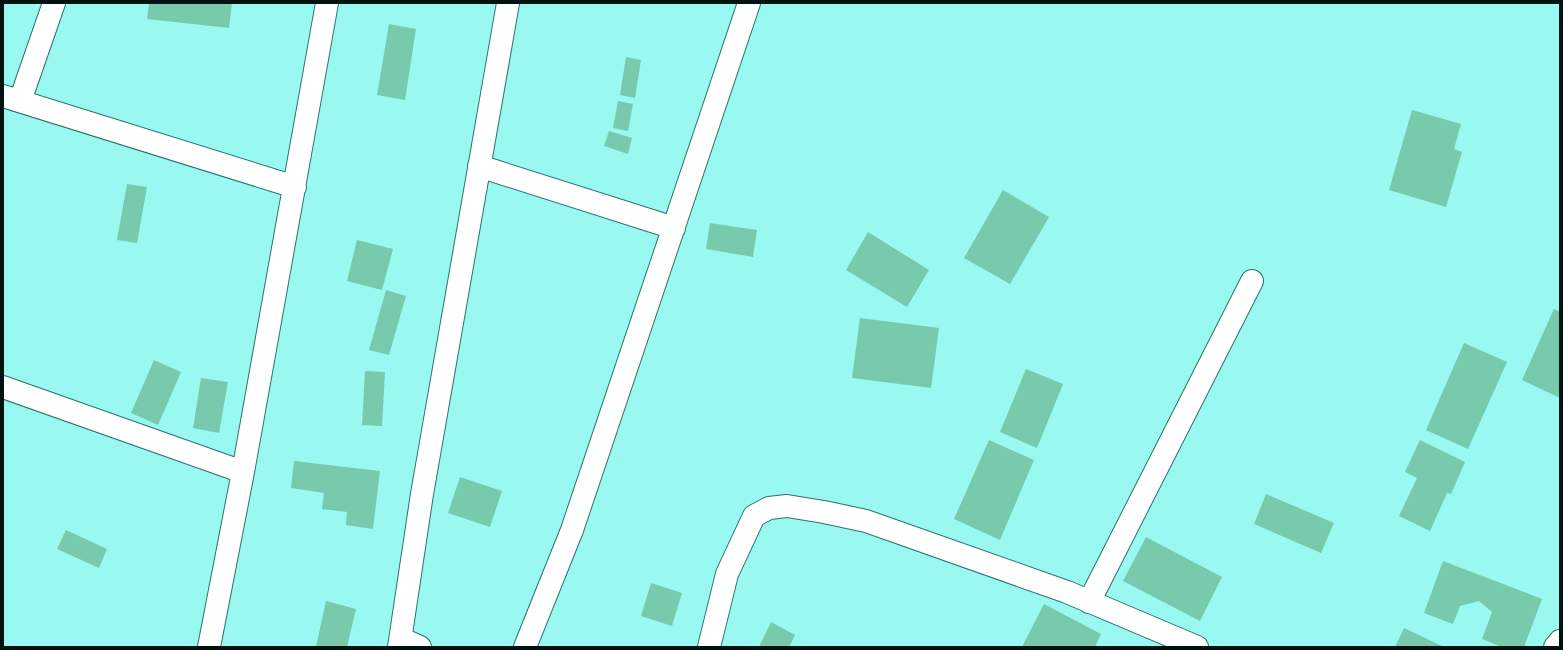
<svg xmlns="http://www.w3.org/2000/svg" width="1563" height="650" viewBox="0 0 1563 650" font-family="'Source Sans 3',sans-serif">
<rect width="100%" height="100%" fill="#99f8f0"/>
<path fill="#78caac" d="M149 3H232L229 28 147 19Z
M389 24 416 29 405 100 377 95Z
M626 57 641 60 635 98 620 95Z
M618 101 633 104 628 131 613 128Z
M1412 110 1461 124 1454 149 1462 152 1446 207 1389 190Z
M609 131 632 138 628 154 604 146Z
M127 184 147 187 137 243 117 240Z
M1003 190 1049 217 1010 284 964 258Z
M710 223 757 230 753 257 706 249Z
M868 232 929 270 907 307 846 270Z
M357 240 393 249 382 290 347 281Z
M386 290 406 296 389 355 369 350Z
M1554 309 1560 312V398L1522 380Z
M860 318 939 328 931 388 852 378Z
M1464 343 1507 362 1468 449 1426 430Z
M154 360 181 372 158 425 131 413Z
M1026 369 1063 384 1037 448 1000 432Z
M365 371 385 372 382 426 362 425Z
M201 378 228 382 219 433 193 428Z
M989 440 1034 460 1000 540 954 519Z
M1420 440 1465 462 1451 494 1447 493 1430 531 1399 516 1417 478 1405 472Z
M294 461 380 471 373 529 346 525 347 512 322 509 324 493 291 488Z
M460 477 502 491 490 527 448 513Z
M1266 494 1334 523 1321 553 1254 524Z
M66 530 107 549 99 568 57 549Z
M1146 537 1222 577 1200 621 1123 581Z
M1443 561 1542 599 1524 647H1502L1482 639 1492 612 1479 601 1460 606 1453 624 1424 613Z
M651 583 682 593 672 626 641 616Z
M326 601 356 609 347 647H316Z
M1044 604 1101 634 1095 647H1022Z
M771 622 795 635 789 647H759Z
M1404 628 1444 647H1395Z"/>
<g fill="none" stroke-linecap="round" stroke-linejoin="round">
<defs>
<path id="minor" d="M3 96 295 187
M20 101 54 3
M479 166 674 228
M3 387 243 472
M1089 602 1252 281
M402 639 420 647
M209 647 243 472 327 3
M399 647 422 494 508 3
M525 647 572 530 749 3
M709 647 727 574 754 516 769 508 787 506 824 512 866 521 1067 592 1197 647
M1555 647 1560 641"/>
</defs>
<use href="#minor" stroke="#28736e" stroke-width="24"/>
<use href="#minor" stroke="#fff" stroke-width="22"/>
</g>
<rect width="1563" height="650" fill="none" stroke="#011311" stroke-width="8"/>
</svg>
